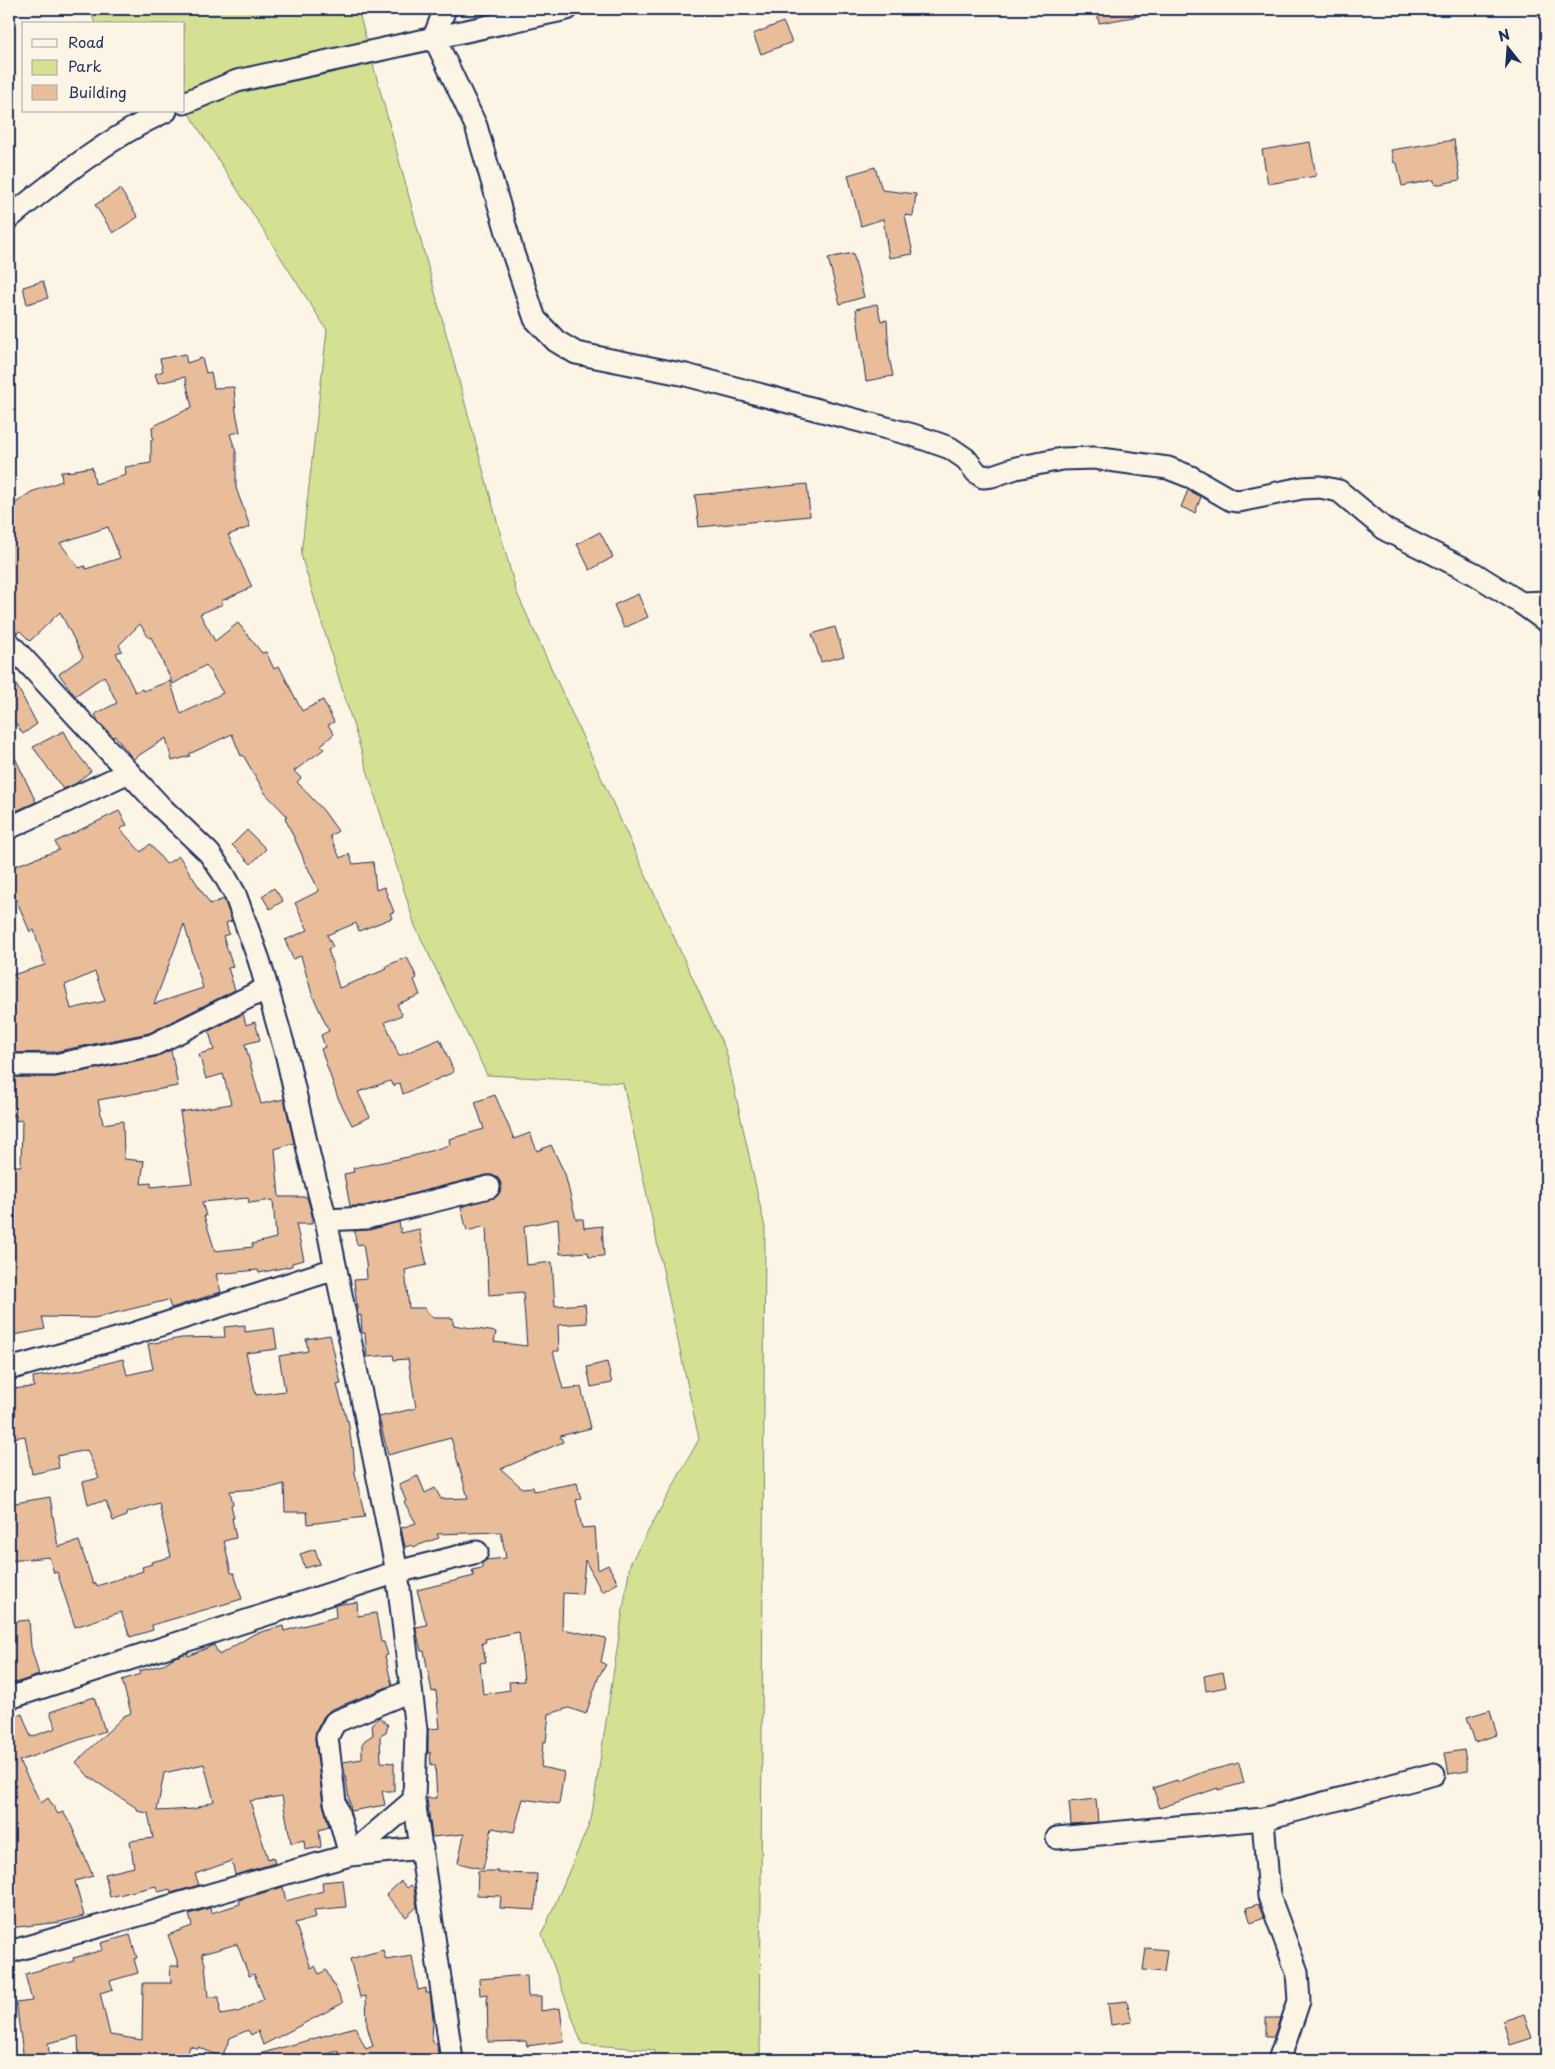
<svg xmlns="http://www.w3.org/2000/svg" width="1555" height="2069" viewBox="0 0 1555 2069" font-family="'Playpen Sans',sans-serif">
<rect width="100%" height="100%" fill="#fcf5e5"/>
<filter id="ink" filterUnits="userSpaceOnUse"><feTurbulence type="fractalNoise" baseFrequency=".02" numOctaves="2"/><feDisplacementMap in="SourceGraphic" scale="10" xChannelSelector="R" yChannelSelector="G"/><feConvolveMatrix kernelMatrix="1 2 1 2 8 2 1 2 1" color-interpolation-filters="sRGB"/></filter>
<g filter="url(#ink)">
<path fill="#d5e092" stroke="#788878" d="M90 9H358L516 591 726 1051 765 1228 760 2060H654V2050L582 2044 542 1934 591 1820 630 1564 699 1439 623 1083 487 1075 415 926 301 555 327 330 184 106V24H95Z"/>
<path fill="#eabd9a" stroke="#1b2f5e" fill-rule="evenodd" d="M1096 9H1139V16L1099 23Z
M783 22 792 42 761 54 753 34Z
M1454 140 1460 180 1435 185 1434 180 1402 186 1397 163H1394L1391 150Z
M1310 142 1316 176 1268 184 1262 150Z
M875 167 882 190 916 194 913 216 905 215 913 254 889 258 883 219 861 226 848 175Z
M120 189 138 217 113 233 95 205Z
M853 253 864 297 840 304 828 258Z
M43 281 48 298 27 304 23 287Z
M877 304 881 321 887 320 889 357 893 376 866 381 856 309Z
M185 354 187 363 202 358 206 373 211 372 214 388 234 387 236 412 240 432 230 434 236 452V488L250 527 228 535 252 587 221 601 223 604 200 614 215 641 238 623 262 653 266 652 274 669 279 666 302 711 323 700 334 722 328 725 334 734 321 745 324 749 294 771 301 778 297 782 323 810 338 831 330 836 340 858 349 854 353 864 373 862 376 890 384 887 394 912 390 913 392 918 359 931 356 923 327 935 333 947 328 949 339 988 387 969 386 966 407 957 417 978 414 980 420 995 397 1004 402 1015 385 1022 399 1056 440 1039 454 1072 403 1094 400 1083 393 1086 390 1081 358 1092 370 1117 352 1125 338 1098 321 1049 325 1047 321 1035 329 1031 312 994 301 956 293 959 285 940 308 930 295 903 319 891 307 866 306 867 302 855 285 818 287 816 265 793 243 755 241 756 232 734 189 754 190 756 172 761 166 738 133 759 115 736 113 737 98 721 95 714 117 703 104 676 75 696 59 674 83 657 60 612 30 641 20 631 17 633 9 622V508L31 492 62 481 61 472 75 471V470L92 467 95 484 126 475 125 467 151 463V440H153L152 427 192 407 185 377 158 383 155 374 163 371 160 359ZM108 527 120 558 86 569 85 566 79 568 60 543ZM140 624 149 638 151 637 173 684 206 665 223 693 181 714 170 681 143 691 142 689 135 692 116 653 122 651 119 645Z
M807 484 810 516 699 527 695 495Z
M1188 490 1201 497 1195 513 1181 507Z
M600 532 613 557 590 570 577 544Z
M638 594 648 617 624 628 614 605Z
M835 627 844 656 821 662 812 634Z
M9 671 37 724 23 734 9 714Z
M64 731 73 748 91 771 75 784 63 789 33 747Z
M9 745 36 802 9 814Z
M119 811 127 825 120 829 141 852 150 844 166 864 179 856 210 904 224 899 232 921 226 923 229 934 223 936 233 967 228 968 235 990 149 1033 53 1052 9 1053V976L45 965 34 930 30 932 13 892 9 894V868L59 850 55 842ZM184 924 203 988 154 1004ZM95 972 105 1001 71 1009 65 985Z
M247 830 266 849 251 864 232 845Z
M274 888 283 901 270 909 262 896Z
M243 1014 246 1025 255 1022 260 1040 245 1044 261 1104 284 1099 294 1143 275 1149 279 1197H307L312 1215V1224H296L304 1260 292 1263V1266L259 1273 258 1270 216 1274 221 1292 171 1308 168 1300 94 1318 42 1317 45 1329 9 1336 10 1166H21L22 1120 16 1121V1115L9 1116V1077H56L155 1057 171 1050 178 1086 98 1100 103 1124 123 1121 124 1159 144 1161 141 1184 151 1183V1187L192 1183 180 1112 231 1104 223 1074 206 1079 199 1054 214 1050 209 1031ZM248 1198 249 1203 273 1200 276 1238 252 1244 253 1247 215 1251 204 1216H206L202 1202Z
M495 1095 514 1139 530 1133 537 1151 551 1145 565 1174 576 1219H583L584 1228 602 1226 604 1256 589 1257 588 1252 560 1254 558 1219 524 1226 527 1265 552 1262 555 1306 585 1304 587 1323 558 1325 559 1351H553L563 1389 581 1387 591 1428 560 1436 563 1442 501 1469 522 1488 533 1487 534 1491 577 1483 581 1499 576 1500 582 1528 595 1527 598 1570 608 1565 618 1583 602 1592 585 1560 582 1594 563 1593 562 1629 606 1638 601 1662 606 1665 599 1676 586 1714 569 1708 549 1714 546 1742H543L541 1767 564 1772 559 1804 523 1799 514 1832 492 1828 483 1869 458 1863 464 1834 432 1837 427 1798H437L435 1765 431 1766 430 1752 428 1753V1729L440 1728 436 1691 432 1692 424 1651H421L416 1629V1627L427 1625 417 1590 474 1576 472 1570 482 1568V1563L486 1560 506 1558 501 1532 437 1534 439 1538 413 1547 412 1545 405 1547 401 1528 416 1523 404 1502 406 1501 399 1484 418 1476 425 1493 435 1488 441 1499 468 1498 451 1438 388 1455 379 1417 416 1408 408 1359 394 1360 393 1355 367 1357 365 1333H362L361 1315 358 1316 354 1280 367 1279 366 1263 363 1244 357 1245 354 1231 369 1230 399 1222 401 1233 419 1229 427 1265 405 1270 409 1308H424L433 1318H453V1325L496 1332 494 1342 527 1346 523 1292 489 1295 486 1226 467 1231 461 1207 497 1196 501 1190V1183L498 1178 492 1175H486L364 1206H350L344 1174 354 1172 353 1168 413 1156 450 1145 449 1139 484 1129 475 1102ZM519 1632 524 1681 509 1682 510 1690 483 1694 480 1663 486 1662 482 1643 486 1642 485 1639Z
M245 1325V1332L274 1328 277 1349 246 1353 256 1395 285 1391 279 1356 308 1351 306 1339 330 1335 341 1384 337 1385 347 1421 348 1420 352 1448 353 1447 355 1473 365 1517 308 1524 307 1512H285L284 1484 270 1488 230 1491 233 1504 231 1505 234 1518H232L236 1538 224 1541 231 1573H234L242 1599 152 1625 153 1630 130 1637 121 1612 75 1627 57 1572 54 1573 49 1557 9 1561V1504L50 1497 58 1547 79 1541 93 1584 96 1583 97 1586 143 1571 142 1567 152 1564 151 1562 171 1557 159 1503 126 1513 127 1516 113 1521 106 1501 88 1504 83 1482 99 1478 87 1450 57 1456 59 1468 32 1474 25 1436 13 1438 11 1427H9V1389L34 1387 33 1377 76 1371 123 1359 127 1375 153 1369 148 1344 182 1338 225 1337 224 1327Z
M607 1362 612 1383 591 1387 587 1367Z
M315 1549 320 1564 305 1568 300 1554Z
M357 1602 358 1616 376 1613 381 1642H384L388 1655 385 1656 392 1685 330 1710 324 1716 316 1731 315 1739 323 1804 329 1827 319 1830 321 1847 305 1850 304 1840 291 1843 282 1796 250 1801 268 1859 273 1857 275 1863 235 1875 232 1861 195 1874 199 1885 171 1893 170 1889 158 1892 156 1886 110 1897 105 1874 134 1867 130 1841 153 1838 148 1813 137 1811 138 1809 89 1777 76 1762 124 1716 131 1713 122 1680 140 1674 139 1671 162 1665 175 1657 187 1653 188 1656 214 1645 219 1655 254 1634 283 1626 284 1631 336 1617 335 1605ZM204 1764 214 1801 194 1809 157 1811 164 1773Z
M29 1620 31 1647 39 1675 9 1685V1622Z
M1223 1672 1226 1687 1206 1691 1204 1676Z
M94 1697 105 1731 19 1761 41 1803 48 1798 58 1814 63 1812 71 1825 93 1876 75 1881 84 1916 60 1922 9 1928V1719L22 1714 31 1737 56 1728 50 1712Z
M1490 1710 1497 1735 1475 1742 1467 1717Z
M379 1717 388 1725 386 1733 380 1736 381 1762 394 1763V1791H382L385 1805 351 1811 343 1762 362 1759V1744L365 1740 373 1735 372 1725Z
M1464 1750 1468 1771 1449 1774 1445 1753Z
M1239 1763 1244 1783 1218 1790V1788L1160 1808 1153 1788 1177 1780 1178 1782 1203 1772Z
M1096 1799 1098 1822 1071 1824 1069 1802Z
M478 1871H498V1873L537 1874 535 1910 500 1908 501 1896 477 1895Z
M343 1880 346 1907 314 1910 316 1917 295 1923 311 1968 315 1966 319 1974 326 1970 343 2003 263 2045 258 2031 251 2035 248 2030 230 2038 222 2057 198 2047V2049L190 2046 186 2060H79L78 2036 48 2043 50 2060H24L16 2003 32 2001 25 1974 74 1961 73 1958 103 1950 101 1943 130 1935 137 1958 134 1959 138 1973 110 1981 113 1989 100 1993 110 2035 142 2040 143 1983H171L170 1966H179L168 1935 192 1926 189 1914 210 1908 211 1913 240 1904 239 1900 283 1887 286 1901 323 1891 322 1882ZM237 1944 249 1976 254 1974 264 1999 238 2012 220 2015 219 1997H208L205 1964 202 1954Z
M401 1881 407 1888 411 1885 414 1888 417 1907 406 1917 386 1895Z
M1258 1904 1264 1918 1251 1923 1246 1908Z
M1146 1948 1167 1950 1164 1972 1143 1970Z
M383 1950 386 1960 412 1956 418 1990 426 1988V1993H430L433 2018 432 2042 437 2043 438 2057 413 2054 414 2060H339L341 2059 338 2051 306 2060H253L252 2056 355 2027 366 2049 373 2046 367 2026 366 1996 360 1997 350 1959Z
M527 1975 528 1996H541V2011L560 2008 564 2041 527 2046 526 2041 488 2042 487 1994 480 1995 479 1979Z
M1127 2001 1132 2022 1111 2025 1108 2003Z
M1524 2014 1532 2038 1510 2045 1503 2021Z
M1266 2018H1280L1274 2036H1266Z"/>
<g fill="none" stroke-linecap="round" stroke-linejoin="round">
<defs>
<path id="street" d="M445 9 434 37 476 126 513 253 535 319 556 341 576 353 686 375 913 435 950 448 966 459 976 472 983 477 992 476 1016 468 1062 459 1094 458 1168 468 1191 477 1231 500 1239 501 1302 488 1320 487 1339 491 1386 530 1475 574 1521 603 1546 602
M184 103 237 81 567 9
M9 218C58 178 108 138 166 111
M1521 603 1546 621
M9 643 160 806 209 853 223 873 235 894 259 960 287 1057 310 1159 326 1220 397 1572 416 1730 414 1800 452 2060
M9 828 129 772
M9 1065H54L153 1045 267 988
M326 1220 366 1218 489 1187
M9 1369 123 1337 335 1269
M410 1691 335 1722 327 1737 335 1802 350 1855 422 1848
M9 1698 397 1572 477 1552
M1263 1819 1269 1896 1297 1972 1299 2001 1279 2060
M1057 1838 1263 1819 1434 1774
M9 1952 350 1855 414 1800"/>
</defs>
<use href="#street" stroke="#1b2f5e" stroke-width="25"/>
<use href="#street" stroke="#fcf5e5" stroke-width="21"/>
</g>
</g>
<rect width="1555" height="2069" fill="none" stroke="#fcf5e5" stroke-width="30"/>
<rect x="15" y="15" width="1525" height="2039" fill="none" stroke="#1b2f5e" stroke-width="2" filter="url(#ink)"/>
<rect x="22" y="22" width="162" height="90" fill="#fcf5e5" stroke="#a2a6af"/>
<rect x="32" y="39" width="25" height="8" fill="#fcf5e5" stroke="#a2a6af"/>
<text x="68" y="48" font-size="15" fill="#1b2f5e">Road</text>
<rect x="32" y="60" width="25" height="15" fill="#d5e092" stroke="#a2a6af"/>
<text x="68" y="72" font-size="15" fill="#1b2f5e">Park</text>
<rect x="32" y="85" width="25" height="15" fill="#eabd9a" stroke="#a2a6af"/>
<text x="68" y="98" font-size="15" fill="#1b2f5e">Building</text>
<g transform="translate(1508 48) rotate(343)" stroke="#fcf5e5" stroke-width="4" paint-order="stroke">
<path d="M0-4L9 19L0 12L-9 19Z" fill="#1b2f5e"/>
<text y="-8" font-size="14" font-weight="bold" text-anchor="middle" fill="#1b2f5e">N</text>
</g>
</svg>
